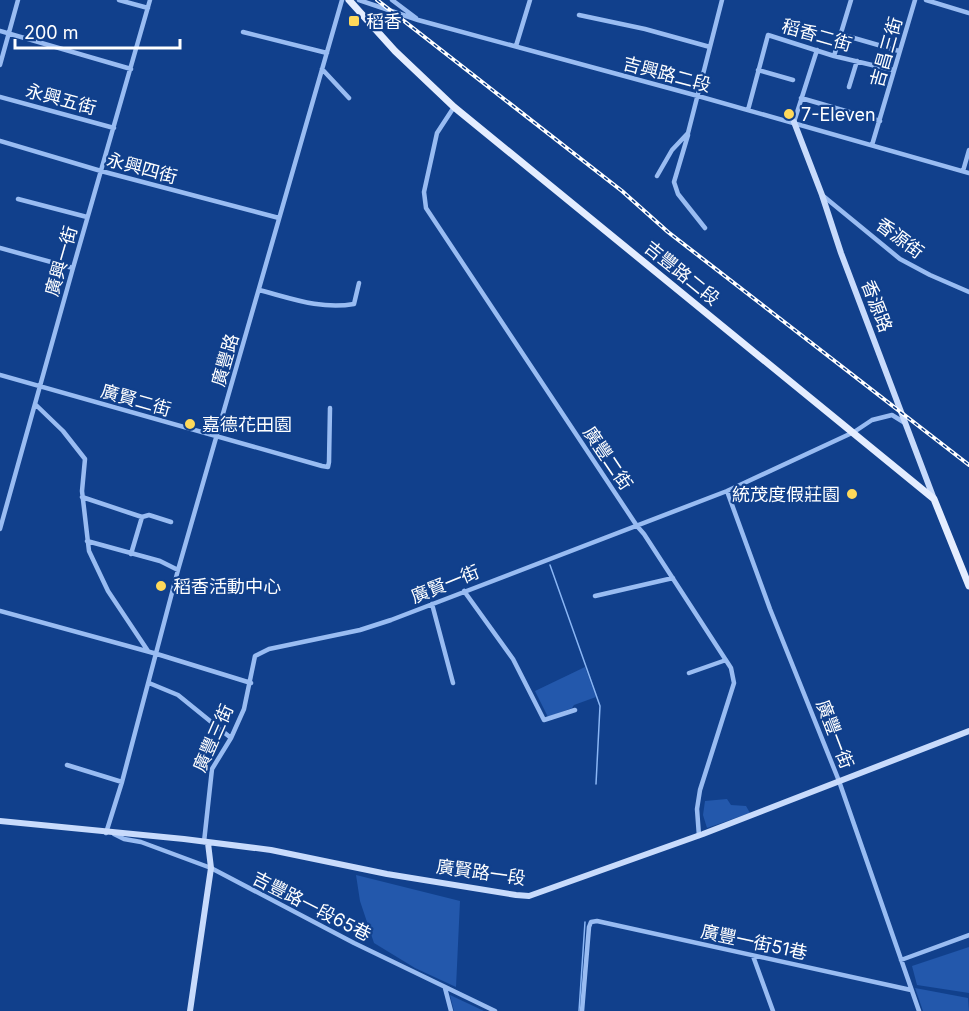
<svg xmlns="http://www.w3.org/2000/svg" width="969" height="1011" viewBox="0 0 969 1011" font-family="Inter,'Noto Sans TC',sans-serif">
<rect width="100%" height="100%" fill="#11408c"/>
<path fill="#2358ac" d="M585 667 596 697 574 705 572 708 548 717 535 691Z
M727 799 731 805 746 806 750 813 707 828 703 815 705 801Z
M356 875 460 901 456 987 415 968 374 943 360 901Z
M969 947V993L917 985 912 966Z
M915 988 968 998 969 1011H923Z
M450 995 484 1011H454Z"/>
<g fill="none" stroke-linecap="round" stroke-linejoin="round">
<path stroke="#8ab6f5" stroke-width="1.5" d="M550 565 600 706 596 784
M579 1011 585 922"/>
<path stroke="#99bcf2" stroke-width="4.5" d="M119 0 148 8
M359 0 418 20 698 96 969 173
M392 0 416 18
M926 0 969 13
M579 15 645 29 710 47
M0 31 131 69
M243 32 327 53
M840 34 899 51
M516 46 530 0
M834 56 851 0
M0 65 18 0
M322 69 349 98
M758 70 793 80
M849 87 857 61
M0 97 114 128
M801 98 880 121
M454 107 437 133 424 192 426 208 637 526 644 534 731 668 734 683 700 790 697 809 699 836
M748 110 768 35 834 56 893 70
M794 122 817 50
M688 135 674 182 678 194 705 228
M0 141 101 171 279 218
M872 145 915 0
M963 171 969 150
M657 176 672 150 688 133 722 0
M822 195 900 259 930 275 969 292
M18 199 87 217
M0 248 73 268
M259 290C290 298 321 310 354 304L359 283
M0 375 322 466 328 467 329 462 330 408
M36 405 63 431 85 459 82 491 89 551 108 591 148 651
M727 491 770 609 839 781 919 1011
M82 497 142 517 149 515 171 522
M0 529 73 268 150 0
M87 541 160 561 178 570
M131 554 142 517
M464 591 513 659 544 720 575 710
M595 596 673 578
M432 604 453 683
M0 611 157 654 251 683
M689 673 726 660
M149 683 178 695 231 738
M67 765 122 782
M106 833 122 782 178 570 342 0
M114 834 124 839 141 842 211 868 354 943 495 1011
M204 842 212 769 231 738 244 709 255 656 269 649 360 630 391 620 727 491 854 432 872 420 892 415 905 423
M753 956 773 1011
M901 960 969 935
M445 988 451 1011
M582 1011 589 927 591 922 597 921 911 990"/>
<path stroke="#c8dbfc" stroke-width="6" d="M794 122 822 195 841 253 934 499
M0 821 184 839 271 850 387 874 516 895 529 896 703 834 969 731
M190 1011 211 868 208 843"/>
<path stroke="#e4edff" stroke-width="7" d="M349 0 395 51 454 107 934 499 969 586"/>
<defs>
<path id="rail" d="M377 0 622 191 668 232 969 465"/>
</defs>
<use href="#rail" stroke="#fff" stroke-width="4"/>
<use href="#rail" stroke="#11408c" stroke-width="1.5" stroke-dasharray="4.5" stroke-linecap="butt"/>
</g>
<g fill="#ffd95a" stroke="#11408c" stroke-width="2">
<rect x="348" y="15" width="12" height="12" rx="3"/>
<circle cx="789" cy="114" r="6"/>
<circle cx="190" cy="424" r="6"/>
<circle cx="852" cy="494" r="6"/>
<circle cx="161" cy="586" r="6"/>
</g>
<g text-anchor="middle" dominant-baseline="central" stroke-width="4.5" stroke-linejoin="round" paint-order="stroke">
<g font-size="18" fill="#fff" stroke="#11408c" text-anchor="start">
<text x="366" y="21">稻香</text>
<text x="801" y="114">7-Eleven</text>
<text x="202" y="424">嘉德花田園</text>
<text x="840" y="494" text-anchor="end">統茂度假莊園</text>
<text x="173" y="586">稻香活動中心</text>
</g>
<g font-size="18" fill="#fff" stroke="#11408c">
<text transform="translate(817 35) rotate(16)">稻香二街</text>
<text transform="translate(886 52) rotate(-74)">吉昌三街</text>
<text transform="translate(667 74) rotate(15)">吉興路二段</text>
<text transform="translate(61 99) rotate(15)">永興五街</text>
<text transform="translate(142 168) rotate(15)">永興四街</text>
<text transform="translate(900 238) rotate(37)">香源街</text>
<text transform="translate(61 261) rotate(-74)">廣興一街</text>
<text transform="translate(682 273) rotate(39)">吉豐路二段</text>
<text transform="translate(877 306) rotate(69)">香源路</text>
<text transform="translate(225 360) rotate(-74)">廣豐路</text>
<text transform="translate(136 400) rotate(16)">廣賢二街</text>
<text transform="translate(608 458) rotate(56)">廣豐二街</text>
<text transform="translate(445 584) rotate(-22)">廣賢一街</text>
<text transform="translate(835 734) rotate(69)">廣豐一街</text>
<text transform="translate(213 738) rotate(-66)">廣豐三街</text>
<text transform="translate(481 872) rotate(8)">廣賢路一段</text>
<text transform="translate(312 906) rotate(27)">吉豐路一段65巷</text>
<text transform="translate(754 942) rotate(12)">廣豐一街51巷</text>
</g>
</g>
<path d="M15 39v9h165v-9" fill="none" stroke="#ffffff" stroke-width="3"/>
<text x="24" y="39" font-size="18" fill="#ffffff" stroke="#11408c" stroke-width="4.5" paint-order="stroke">200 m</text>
</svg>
